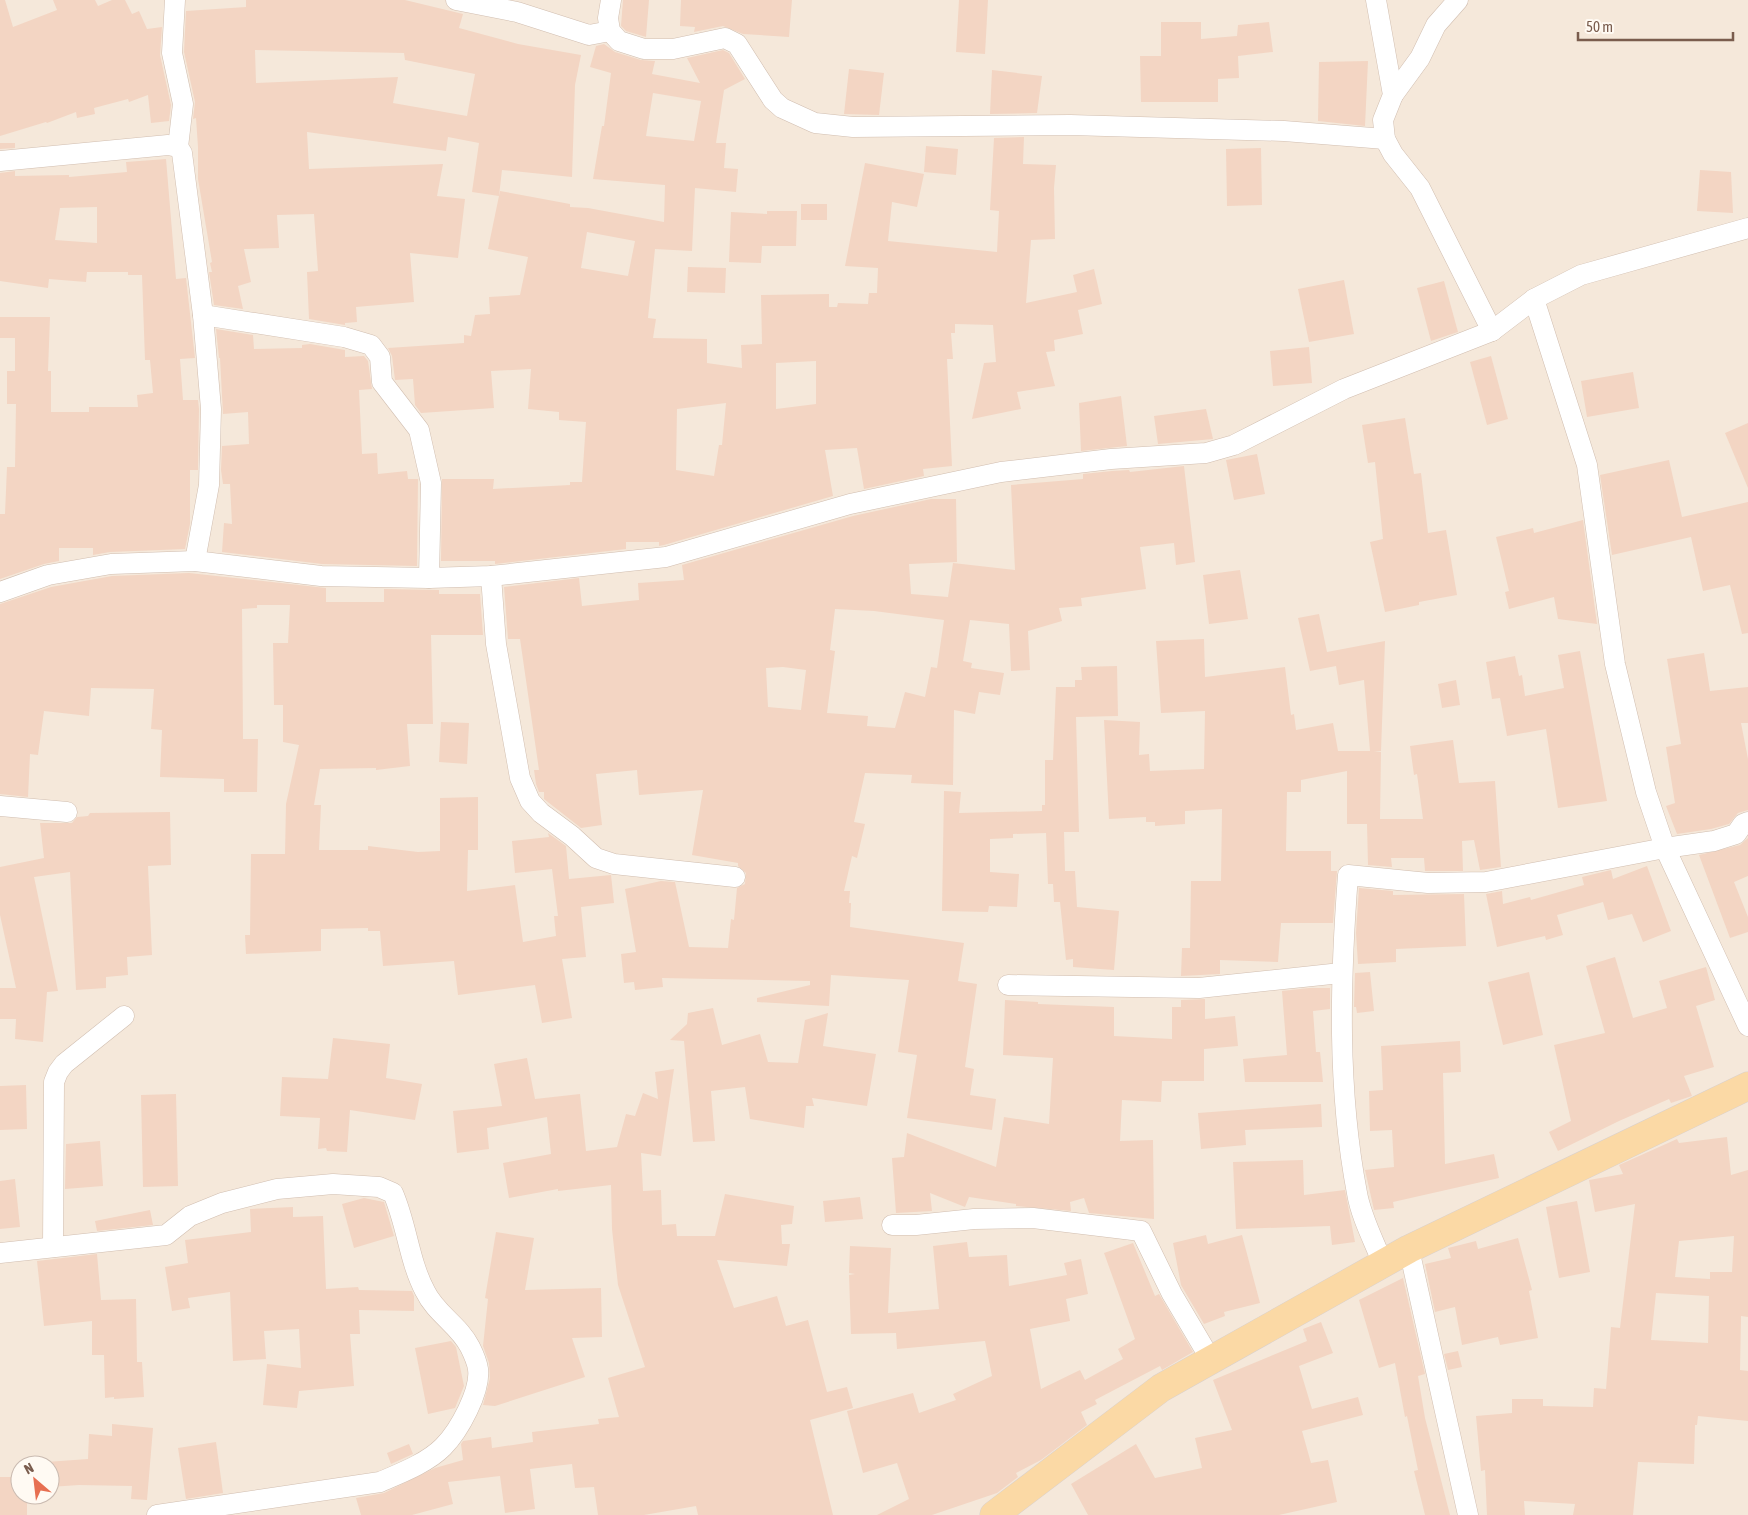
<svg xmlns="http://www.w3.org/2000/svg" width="1748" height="1515" font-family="'Asap Condensed',sans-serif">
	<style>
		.residential { fill: #f5e8da; fill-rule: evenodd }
		.building { fill: #f3d5c3; fill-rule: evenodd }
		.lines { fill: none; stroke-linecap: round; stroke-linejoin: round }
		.minor-casing { stroke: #d1beb0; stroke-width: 21 }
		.primary-casing { stroke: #dad1cd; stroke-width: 29 }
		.minor { stroke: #fff; stroke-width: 20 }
		.primary { stroke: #fbd9a5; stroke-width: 28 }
	</style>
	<rect width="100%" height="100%" fill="#fdf6ec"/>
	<path class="residential" d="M0,0H1748V1515H0ZM20,1465H50V1495H20Z"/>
	<g class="building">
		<path d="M0,0H5L13,27L57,10L53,0H95L98,6L112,0H125L132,14L139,11L147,29L162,27L160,55L171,105L169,121L151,123L148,95L129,102L128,99L94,108L95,114L77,118L76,112L47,123L46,122L0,136Z"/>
		<path d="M246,0H405L463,14L459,28L518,44L581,55L575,85L572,177L502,170L499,196L472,192L479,143L448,137L446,151L307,132L309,169L443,164L437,196L465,199L458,258L410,253L414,302L356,307L357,322L345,323V325L309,319L307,272L318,271L314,214L277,215L279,248L244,249L251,282L238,286L243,309L214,305L209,272H212L210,263L212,262L198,179V147L196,118L193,119L195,102L184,52L186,11L246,7ZM255,50L404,53L405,60L475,74L467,116L393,103L398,77L256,83Z"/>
		<path d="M623,0H649L646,37L626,31L621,26Z"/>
		<path d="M681,0H792L789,37L743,34L723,26L694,32L695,27L680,26Z"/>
		<path d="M959,0H988L985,54L956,52Z"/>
		<path d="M1161,22H1201V39L1237,36L1238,25L1269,22L1273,52L1238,56L1239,78L1218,79V102H1141L1140,56H1161Z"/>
		<path d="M604,44L615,52L641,60L655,61L652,74L700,83L687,58L723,50L729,53L745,79L724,90L716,143H726L724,168L738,169L736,192L695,188L692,251L655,249L648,318L656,319L653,338L707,339V363L742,368L741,345L762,344L761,295L829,294V307H837L838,303L868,304L869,293H877L878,268L845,266L865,163L924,174L917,207L892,202L888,241L997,252L999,211L990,210L994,138L1024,137L1023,164L1056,165L1054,188L1055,239L1031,240L1026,303L1077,292L1073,275L1094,269L1102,304L1078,310L1083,334L1054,340L1055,351L1046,352L1055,386L1017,392L1021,409L972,419L984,363L996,362L993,325L955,324V333H951L953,359H947L952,466L923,469L924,476L864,489L857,448L825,450L833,496L664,545L659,546V542H626V549L495,564V561H441L442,479H494L493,489L570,485V482H582L586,422L559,420V412L528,409L531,369L491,371L494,408L421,413L415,405L413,379L395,380L392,356L388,348L464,343V335L471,336L475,315L490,314L489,297L520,295L528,257L488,249L500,191L570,204V207L588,208L664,222L665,185L593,179L602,126H604L611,73L590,67L596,46ZM653,93L701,101L694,141L646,136ZM587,232L635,241L628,276L581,268ZM816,361V404L776,409V363ZM726,403L722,445H719L714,476L676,470L677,409Z"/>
		<path d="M1368,61L1365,126L1318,121L1319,62Z"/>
		<path d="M849,69L884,73L879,115L844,114Z"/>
		<path d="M992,70L1042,76L1037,113L990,114Z"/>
		<path d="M0,143H15V148L0,149Z"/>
		<path d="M926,146L958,149L956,175L924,172Z"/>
		<path d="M1261,148L1262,205L1227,206L1226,149Z"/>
		<path d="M166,159L176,279L186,278L195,358L180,359L183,400H198L199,409L198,470H190V524L185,549L110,552L93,555V548H59V561L44,564L0,579V514H5L7,467H15L16,404H7V371H15V338H0V317H50L48,371H51V412H89V407H138L137,395L153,393L150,360H145L142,275H128V272H87L86,282L49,279L48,288L0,281V173L15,171V176L69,175V177L127,172L126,162ZM97,207V243L55,240L60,208Z"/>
		<path d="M1700,170L1731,172L1733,213L1697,211Z"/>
		<rect x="801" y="204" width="26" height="16"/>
		<path d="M767,211H797L796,246H762L761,263L729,262L731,212L767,214Z"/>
		<path d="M688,267L726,268L725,293L687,292Z"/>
		<path d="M1344,280L1354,334L1309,342L1298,289Z"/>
		<path d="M1444,281L1458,332L1431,341L1417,288Z"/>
		<path d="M216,329L253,335L254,349L302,348V345L310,344L345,350V357L364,356L368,361L372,389L359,390L362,454L377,453L378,474L407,471L408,479H418L417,566L322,564L222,552L224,523L232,524L230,484H223L221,470L222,446L249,444L248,412L223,414L220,358H219Z"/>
		<path d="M1309,347L1312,383L1273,386L1270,351Z"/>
		<path d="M1491,356L1508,419L1487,425L1470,362Z"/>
		<path d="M1633,372L1639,408L1587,417L1581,381Z"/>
		<path d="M1121,396L1127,446L1081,451L1079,403Z"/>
		<path d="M1206,409L1213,439L1158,444L1154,416Z"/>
		<path d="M1405,418L1414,474L1421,473L1428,533L1446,530L1457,595L1419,602V605L1385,612L1370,542L1383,539L1375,462L1368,463L1362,425Z"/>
		<path d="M1748,423V488L1725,433Z"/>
		<path d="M1257,454L1265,494L1234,500L1226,460Z"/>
		<path d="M1669,460L1682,517L1748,502V633L1742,634L1730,585L1703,591L1691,537L1612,555L1600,475Z"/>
		<path d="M1184,466L1195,562L1176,565L1174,543L1140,547L1146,589L1081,598L1082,606L1059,608L1062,621L1028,631L1030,670L1011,671L1009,624L970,620L963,661L972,663L971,668L1004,673L1000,695L979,692L975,714L954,710L953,785L911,783L912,775L865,773L854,822L865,824L857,858L852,856L844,891H850L849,903H851L850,927L964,943L958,981L977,984L965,1067L974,1069L970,1095L996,1099L992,1130L907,1118L917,1055L898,1052L909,980L831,975L829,1006L757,1002V998L810,985V981L662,978L663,987L635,990L634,982L624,983L621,954L636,952L625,889L661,881L675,882L689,947L728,948L731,919L734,920L737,888L745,884L746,873L738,866V863L692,855L703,790L639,795L637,770L596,774L602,825L581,828L544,799V792H539L536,784L534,770H539L520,639H508L504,587L579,578L582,606L639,600L638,583L684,580L682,565L853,516L931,499H956L957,562L909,564L911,594L948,597L953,563L1015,570L1011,485L1083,479V474L1112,471L1129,470L1130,472ZM835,609L874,611L944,620L937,668L931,667L925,697L905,692L895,728L867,726L868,716L827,713L835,651L830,650ZM783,667L806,670L801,710L768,707L766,668Z"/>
		<path d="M1583,520L1597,624L1558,619L1554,597L1509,609L1505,592L1509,591L1496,537L1533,528L1534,533Z"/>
		<path d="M1240,570L1248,619L1209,624L1203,575Z"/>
		<path d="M189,573L326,588V602H384V589L439,590V594H480L483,635H431L433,724H407L410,766L376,770V768L320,769L314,805H321L319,850H368V846L418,852L440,851V798L478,797V850H468L467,891L515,885L523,942L556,936L554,916H558L552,869L515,873L512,841L549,837L548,833L566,846L569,879L611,875L614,903L581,907L586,957L562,959L572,1018L542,1023L535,985L458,995L454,961L383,966L380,931H368V928L321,929V951L246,954L245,935H250L251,854H285L286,804L299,745L283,742V705H274L273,643H288L290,605H257V608L242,609L243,739H258L257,792H224V779L160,777L162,730L151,729L154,689L91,688L89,716L44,711L38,755L30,754L28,797L0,794V604L51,587L112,576Z"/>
		<path d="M1319,614L1327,652L1385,641L1381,751L1374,752H1381L1380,819H1423L1417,774L1414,775L1410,746L1453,740L1459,783L1495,781L1501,867L1480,870L1474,840L1462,841L1463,871H1425L1424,858H1391L1392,867L1368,865L1367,824H1347V771L1301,780V792H1287L1286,851H1331V871H1337L1333,923H1281L1278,962L1220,960V974L1181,976L1182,948H1190L1191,881H1221L1222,809L1185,811V824L1155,826V822H1146V817L1109,819L1104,720L1140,722L1139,755L1149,754L1150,771L1204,769L1205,711L1161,713L1156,641L1204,639L1205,677L1285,667L1291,715L1294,714L1296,730L1333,723L1338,751H1370L1364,680L1339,685L1336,666L1310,671L1298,618Z"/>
		<path d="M1580,651L1607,801L1558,808L1546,729L1507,736L1500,698L1492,699L1486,662L1515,656L1519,676L1522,675L1525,696L1564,688L1558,655Z"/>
		<path d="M1704,653L1710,691L1748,687V723H1741L1748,759V810L1738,813L1729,824L1711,829L1677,834L1666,806L1675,803L1666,747L1681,744L1667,659Z"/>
		<path d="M1117,666L1118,716L1076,717L1079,832H1064L1065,871H1075L1077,907L1119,911L1114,970L1073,967V959L1066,960L1060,902H1054L1053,884H1048L1046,833L1013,834V838L990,839V872L1019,874L1017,907L989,906L988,912L942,911L944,791L961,792L959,813L1042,811V805H1045V760H1053L1056,687H1075V680H1082L1081,667Z"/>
		<path d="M1456,680L1460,705L1442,708L1438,684Z"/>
		<path d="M441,722L469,723L467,764L439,762Z"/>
		<path d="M170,812L171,865L148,866L152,955L127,957L128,975L106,977V988L76,990L70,872L34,877L58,991L47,992L43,1042L15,1039L16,1019H0V988H16L0,915V867L44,858L40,823H72L77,817L88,816L90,813Z"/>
		<path d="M1748,838V876L1734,882L1748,917V932L1730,938L1699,855L1740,845Z"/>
		<path d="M1647,866L1671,931L1643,942L1632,914L1608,920L1603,902L1557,915L1563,935L1546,940L1545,936L1497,947L1486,894L1502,891L1503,904L1530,897L1531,900L1584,885L1582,877L1611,870L1613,879Z"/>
		<path d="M1359,888L1393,891V895L1464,894L1466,946L1396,949V962L1358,964L1356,933Z"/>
		<path d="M1615,957L1633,1018L1667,1008L1659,981L1706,967L1715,1000L1696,1006L1714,1067L1684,1076L1692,1096L1671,1103L1669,1099L1619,1121L1558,1151L1549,1132L1571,1121L1554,1045L1605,1033L1586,966Z"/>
		<path d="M1370,972L1374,1011L1357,1013L1356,1007H1354L1355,973Z"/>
		<path d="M1529,972L1543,1035L1503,1045L1488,982Z"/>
		<path d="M1309,988H1330V1009L1313,1011L1316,1052H1320L1323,1082H1245L1243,1059L1287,1055L1282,991Z"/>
		<path d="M1205,999V1019L1235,1016L1238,1046L1204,1049V1081H1162L1161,1102L1122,1100L1120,1141L1153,1140L1154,1219L1089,1213L1084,1198L1070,1202L1071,1211L1016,1206V1204L969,1197L965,1207L930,1193L932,1211L896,1213L892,1158L904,1157L907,1133L996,1167L1004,1117L1049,1124L1053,1058L1003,1055L1005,1000L1038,1002V1004L1114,1007V1036L1172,1039V1007H1181V1000Z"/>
		<path d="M713,1008L722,1045L760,1034L768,1062L798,1063L805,1020L828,1013L823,1046L876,1054L867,1106L812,1098L814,1106H806L804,1128L750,1119L745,1087L711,1091L715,1141L693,1142L684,1041L670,1040L687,1024L688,1013Z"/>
		<path d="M333,1038L390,1044L386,1078L422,1084L415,1120L350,1110L347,1152L327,1151L326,1148L318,1149L320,1118L280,1116L282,1077L328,1079Z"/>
		<path d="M1460,1041L1461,1072L1443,1073L1445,1164L1494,1154L1499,1178L1393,1202L1394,1208L1374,1210L1365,1170L1394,1167L1392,1130L1370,1131L1369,1091L1383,1090L1381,1046Z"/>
		<path d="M527,1058L535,1099L580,1094L586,1151L617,1147L626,1114L635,1116L643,1093L658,1099L655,1072L674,1069L661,1156L641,1153L643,1191L661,1190L662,1225L676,1224L677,1236H715L725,1194L794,1206L792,1224L781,1225L782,1244H790L787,1266L717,1260L734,1308L777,1296L786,1326L808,1320L827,1392L847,1387L853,1408L810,1420L833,1515H698L696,1506L644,1515H598L594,1487L575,1488L572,1464L530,1469L535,1509L505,1513L500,1476L448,1482L453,1504L412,1515H361L356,1498L384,1493L435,1468L463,1460L461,1444L463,1441L491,1437L492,1448L533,1442L532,1432L599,1424L598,1419L619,1417L608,1378L645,1367L618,1285L612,1229L611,1185L558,1191V1189L509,1198L503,1163L551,1154L547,1117L487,1128L489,1149L457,1153L453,1111L502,1106L494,1064Z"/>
		<path d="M26,1085L27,1129L0,1130V1086Z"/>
		<path d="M176,1094L178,1186L143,1187L141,1095Z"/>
		<path d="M1321,1104L1322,1127L1245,1130L1246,1145L1201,1149L1198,1113Z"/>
		<path d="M1727,1137L1731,1175L1748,1170V1317L1741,1316L1740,1370L1748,1371V1421L1698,1416L1697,1425H1695L1694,1464L1638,1462L1633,1515H1573L1575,1504L1524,1501L1525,1515H1487L1485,1470L1481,1471L1476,1416L1512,1413V1399H1543V1406L1593,1407L1594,1388L1606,1389L1611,1327L1620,1328L1635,1204L1595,1212L1589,1180L1623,1174L1619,1165L1677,1139L1679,1143ZM1734,1236L1732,1272H1710V1279L1675,1277L1679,1241ZM1656,1293L1709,1296L1708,1343L1651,1340Z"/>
		<path d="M100,1141L103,1186L65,1189L66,1144Z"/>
		<path d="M1303,1160L1304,1195L1345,1190L1355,1242L1332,1245L1330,1226L1236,1229L1233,1162Z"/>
		<path d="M15,1179L20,1227L0,1229V1181Z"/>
		<path d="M860,1197L863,1219L825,1222L823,1201Z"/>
		<path d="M364,1198L384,1202L394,1236L354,1248L342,1204Z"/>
		<path d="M1577,1201L1590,1272L1559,1278L1546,1207Z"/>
		<path d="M293,1207V1217L323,1216L326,1289L358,1287L359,1290L412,1291L414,1296V1311L359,1310L360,1334H350L354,1386L299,1391L297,1408L263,1405L267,1364L301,1368L299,1329L264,1331L266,1359L233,1361L230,1292L188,1298L190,1308L172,1311L165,1267L188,1263L185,1240L251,1232L250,1209Z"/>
		<path d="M150,1210L153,1225L97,1231L95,1221Z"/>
		<path d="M496,1232L534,1238L525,1290L601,1288L602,1337L572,1338L585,1377L495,1406L483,1405L490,1378L489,1363L483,1346L488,1299L485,1298Z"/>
		<path d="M1206,1235L1208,1244L1242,1235L1260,1303L1224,1312L1225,1316L1204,1324L1181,1285L1173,1243Z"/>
		<path d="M1518,1238L1532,1290L1529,1291L1538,1338L1500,1345L1498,1337L1462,1345L1455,1307L1435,1312L1425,1264L1451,1258L1448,1248L1476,1241L1478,1249Z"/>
		<path d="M967,1242L969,1257L1007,1255L1009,1286L1067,1275L1064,1263L1081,1259L1088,1294L1066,1299L1070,1321L1030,1329L1041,1389L1080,1370L1085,1380L1123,1359L1118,1349L1135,1339L1104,1253L1133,1243L1155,1296L1159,1294L1193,1352L1162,1370L1160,1366L1095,1400L1097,1404L1081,1412L1087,1425L1041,1460L1016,1473L1018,1477L997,1493L932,1515H877L909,1499L897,1463L863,1473L847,1411L913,1393L919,1413L956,1400L953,1394L992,1376L985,1341L897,1349L896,1333L851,1334L849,1275L855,1274L849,1273L850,1246L891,1248L888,1313L939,1309L933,1246Z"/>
		<path d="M97,1254L101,1300L136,1299L137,1362H142L144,1397L114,1399V1397L105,1398L104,1355H92V1321L44,1326L37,1261Z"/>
		<path d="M1403,1278L1425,1374L1418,1376L1425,1418L1450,1515H1425L1414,1471L1418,1470L1407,1416L1405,1417L1395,1363L1379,1368L1359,1300Z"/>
		<path d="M1321,1322L1333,1353L1299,1366L1312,1409L1358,1397L1363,1415L1302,1431L1311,1463L1328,1460L1337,1502L1279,1515H1088L1071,1484L1136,1444L1155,1478L1202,1468L1195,1438L1232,1430L1213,1380L1307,1341L1303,1329Z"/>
		<path d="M451,1341L456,1347L464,1386L455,1408L428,1414L415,1348Z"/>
		<path d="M1458,1351L1462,1367L1448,1370L1444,1354Z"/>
		<path d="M112,1424L153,1428L147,1500L131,1499L132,1486L79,1485L50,1487V1465H32V1463L88,1459L89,1434L112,1436Z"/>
		<path d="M216,1442L223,1493L186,1499L178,1448Z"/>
		<path d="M409,1444L413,1454L391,1464L387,1453Z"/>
		<path d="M0,1477H20V1495H27V1515H0Z"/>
	</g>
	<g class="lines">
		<defs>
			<g id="minor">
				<path d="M175,0L172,53L183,104L178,147"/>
				<path d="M456,0L517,12L589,35L610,31"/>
				<path d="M611,0L608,18L610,31L619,41L644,49H673L725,38L737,44L773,100L782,108L815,123L853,127L1070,125L1284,131L1385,139"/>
				<path d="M1376,0L1393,95L1383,120L1385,139L1393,154L1420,188L1492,331"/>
				<path d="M1393,95L1420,58L1436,25L1458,0"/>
				<path d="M0,161L168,145L178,147L182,153L203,315L211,409L209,485L195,561"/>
				<path d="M1534,299L1587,465L1615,664L1646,792L1665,848L1748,1026"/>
				<path d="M203,315L344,337L371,345L380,357L382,382L419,430L431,483L429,578"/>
				<path d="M491,576L496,644L520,778L530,801L541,813L572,836L596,858L614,864L735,877"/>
				<path d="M0,592L48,575L111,564L195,561L321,576L429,578L491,576L666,557L850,504L1001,472L1111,459L1206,453L1234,445L1344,389L1492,331L1534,299L1581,275L1748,228"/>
				<path d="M0,806L67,812"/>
				<path d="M1008,985L1199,988L1341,973"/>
				<path d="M892,1225H916L974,1219L1033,1218L1141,1231L1172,1294L1211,1360"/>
				<path d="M53,1247L54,1082L58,1072L64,1064L124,1016"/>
				<path d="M1409,1249L1468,1515"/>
				<path d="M0,1253L166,1235L190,1216L222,1203L277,1189L333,1184L379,1187L393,1193C407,1225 409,1261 425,1291C436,1314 459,1325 470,1347C473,1353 477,1362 478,1369C481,1391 459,1431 443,1447C427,1463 401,1473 380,1482L157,1515"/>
				<path d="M1383,1264C1374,1241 1361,1217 1357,1193C1337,1089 1340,980 1348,875L1428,883L1486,882L1665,848L1714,841L1736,834L1743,824L1748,822"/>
			</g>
			<path id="primary" d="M994,1515L1161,1388L1409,1249L1748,1086"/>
		</defs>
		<use href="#minor" class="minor-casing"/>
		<use href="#primary" class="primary-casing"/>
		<use href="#minor" class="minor"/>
		<use href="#primary" class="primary"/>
	</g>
	<g transform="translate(35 1480) rotate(332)"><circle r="24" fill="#fffaf3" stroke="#cabbb1"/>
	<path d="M0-4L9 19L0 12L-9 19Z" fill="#e76f51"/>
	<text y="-8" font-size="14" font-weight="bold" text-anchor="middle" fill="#7a5c4d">N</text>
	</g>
	<path d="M1578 32v8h155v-8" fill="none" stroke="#7a5c4d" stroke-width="2.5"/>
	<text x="1586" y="32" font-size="15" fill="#7a5c4d" stroke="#fffaf3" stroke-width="4" paint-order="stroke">50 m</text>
</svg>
